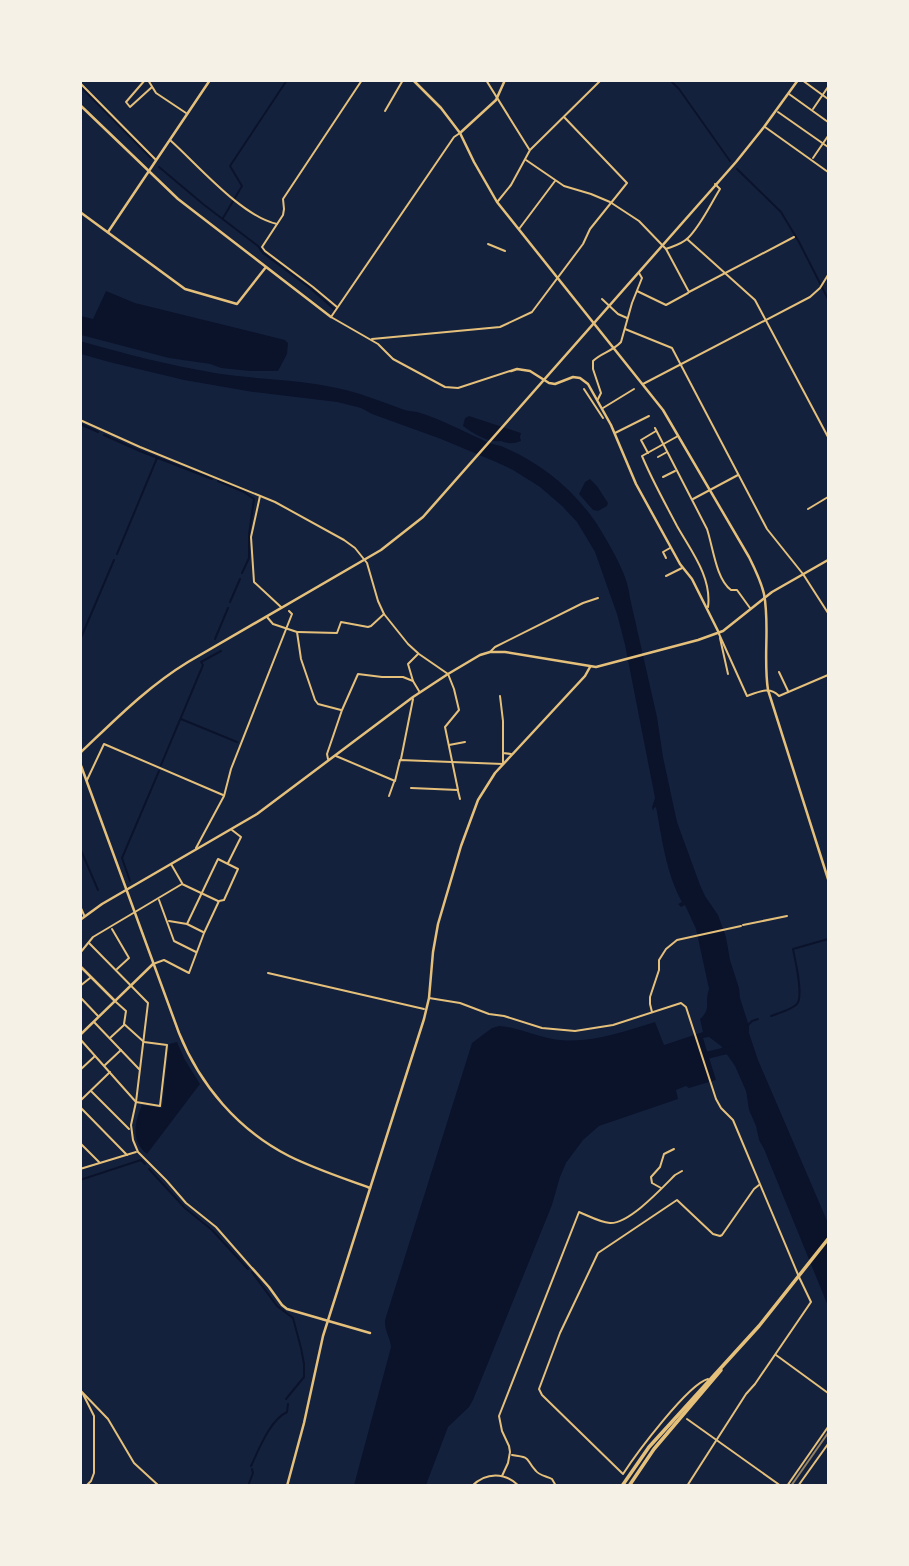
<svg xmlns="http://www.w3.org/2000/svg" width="909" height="1566" font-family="Helvetica,sans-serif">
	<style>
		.water { fill: #0b132b }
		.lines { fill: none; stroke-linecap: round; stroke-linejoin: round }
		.stream { stroke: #0b132b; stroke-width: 2 }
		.river { stroke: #0b132b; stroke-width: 7 }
		.pedestrian { stroke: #e5c07b; stroke-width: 2 }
		.minor { stroke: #e5c07b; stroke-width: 2 }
		.tertiary { stroke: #e5c07b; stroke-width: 2.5 }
		.secondary { stroke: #e5c07b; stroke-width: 2.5 }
		.trunk { stroke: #e5c07b; stroke-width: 3.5 }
		.rail { stroke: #918062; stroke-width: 2 }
	</style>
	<rect width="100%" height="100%" fill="#14213d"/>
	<g class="water">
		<path d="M106,291L135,303L285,340L288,343L287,354L278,371H250L221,368L210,364L169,358L81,335V316L93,319Z"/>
		<path d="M80,341C125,354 169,365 215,373C259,380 303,379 346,390C365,395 383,402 402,409C407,411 412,411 417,412C439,418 460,430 481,439C487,443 494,444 501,446C545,464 583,497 606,539C616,557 628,577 630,598L657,717L663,757L677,822L700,885L705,896L718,915L726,937L730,960L739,988L740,998L749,1026V1033L758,1060L828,1223V1306L764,1149L759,1140L756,1126L749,1110L746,1091L735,1066L721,1046L709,1037L703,1038L716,1080L689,1088L686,1086L676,1090L678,1099L599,1126L583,1140L566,1163L560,1177L552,1205L473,1400L469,1407L448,1427L426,1485H354L391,1347C390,1337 384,1330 385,1320L472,1043L492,1028L499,1026C517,1027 534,1036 553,1039C588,1045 622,1032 655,1022L664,1045L703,1032L700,1019C712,1009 704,1002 709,989L696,929L685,905L681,907L678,904L682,902C666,873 662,839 656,807L654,808L653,811L652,807L655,798L625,645L617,614L607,586L595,552L577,522L562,506L540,487L513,470L496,462L441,439L372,414L361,408L337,402L253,392L184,380L109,362L81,354Z"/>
		<path d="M469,416L521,433L520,437L521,441C513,444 509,444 501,441C488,443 474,434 463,426L465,418Z"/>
		<path d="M590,479L597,486L608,503L607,506L598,511L593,510L579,494L585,482Z"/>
		<path d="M177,1042L185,1060L200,1084L147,1154C130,1141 135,1121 142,1105L162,1108L169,1044Z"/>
	</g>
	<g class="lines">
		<g class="stream">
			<path d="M670,80L679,89L730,161"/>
			<path d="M80,86L151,158"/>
			<path d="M159,167L203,204L258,246L263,253L309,287L334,309"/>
			<path d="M737,169L781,212L799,242L828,299"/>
			<path d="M223,218L242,186L230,166L287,80"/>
			<path d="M80,424L98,432"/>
			<path d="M104,435L140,451L212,479"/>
			<path d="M218,481L244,492L254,499L249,535V558L242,573"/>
			<path d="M117,554L157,458"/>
			<path d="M230,602L240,579"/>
			<path d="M215,639L228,608"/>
			<path d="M80,640L114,560"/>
			<path d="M181,719L237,742"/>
			<path d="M161,765L203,665L201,662L221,651"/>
			<path d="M80,848L98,890"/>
			<path d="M130,881L122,858L159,771"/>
			<path d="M771,1016C779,1013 791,1010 797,1004C804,996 795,960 793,949L828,939"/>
			<path d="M748,1025L752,1021L758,1019"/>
			<path d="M149,1169L185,1208L212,1230L248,1269"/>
			<path d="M80,1180L141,1160L145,1164"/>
			<path d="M252,1272L277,1306L293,1318L301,1348L304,1364V1377L286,1399"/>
			<path d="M251,1466C259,1449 270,1420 287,1412L288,1404"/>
			<path d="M248,1486L253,1473L252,1469"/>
		</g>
		<path class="river" d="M700,1057L733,1049"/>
		<g class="pedestrian">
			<path d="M743,925L787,916"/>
			<path d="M652,1012L650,1004V997L659,970V960L666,949L677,940L741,926"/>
			<path d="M661,1188L652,1183L651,1177L660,1167L664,1154L674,1149"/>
			<path d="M512,1455C533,1458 524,1458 536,1471C540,1476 547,1476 552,1479L556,1486"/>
			<path d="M502,1476L508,1463L510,1452L509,1446L502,1431L499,1416L579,1212C589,1216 599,1222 610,1223C629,1224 662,1188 675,1175L682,1171"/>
			<path d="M472,1486C486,1472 505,1472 519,1486"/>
		</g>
		<g class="minor">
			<path d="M145,80L126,102L130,107L152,87"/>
			<path d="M148,80L156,93L186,113"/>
			<path d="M486,80L529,149"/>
			<path d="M802,80L828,99"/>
			<path d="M80,83L156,160"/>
			<path d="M789,94L828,122"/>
			<path d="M813,109L828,87"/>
			<path d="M385,111L403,80"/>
			<path d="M778,112L828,147"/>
			<path d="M765,127L828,172"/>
			<path d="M460,133L454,137L331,317L378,344L393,359L445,387L458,388L510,371"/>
			<path d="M170,140C198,165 241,216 277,224"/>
			<path d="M813,158L828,136"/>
			<path d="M526,160L564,186L591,194L610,202L639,221L666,249L689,292L794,237"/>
			<path d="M498,201L511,185L530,150L601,80"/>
			<path d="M519,229L555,181"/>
			<path d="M687,239L755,300L828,437"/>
			<path d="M488,244L505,251"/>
			<path d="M666,249C674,246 682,244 688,238C701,225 710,205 720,189L715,184"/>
			<path d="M637,291L666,305L688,293"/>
			<path d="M602,299L618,314L627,318"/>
			<path d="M337,307L313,287L265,251L262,247L283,215L284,209L283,199L362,80"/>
			<path d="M625,329L672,348L767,529L803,574L828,613"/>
			<path d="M372,339L500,327L532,312L583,244L590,229L627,183L564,117"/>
			<path d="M643,384L810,297L820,288L828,275"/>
			<path d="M584,389L603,418"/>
			<path d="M598,399L601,393L593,369V361C601,353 613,351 621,342L632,303L642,278L639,273"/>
			<path d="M603,408L634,389"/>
			<path d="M80,420L140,447L275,502L344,540L355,548L367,563L378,601L384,614L408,644L419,654L448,674L454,689L459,710L445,727L458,790L411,788"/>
			<path d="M655,428L707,529C713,547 716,579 731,590H737L750,608"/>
			<path d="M615,433L649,416"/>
			<path d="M678,436L642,456C652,480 665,503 677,526C691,551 712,577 708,607"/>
			<path d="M648,453L641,440L656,431"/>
			<path d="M658,457L667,452"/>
			<path d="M663,477L675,471"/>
			<path d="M260,496L251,537L254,582L281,607"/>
			<path d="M693,499L738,475"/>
			<path d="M808,509L828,497"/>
			<path d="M666,558L663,552L670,548"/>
			<path d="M666,576L682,568"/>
			<path d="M267,617L273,624L297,632L301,659L315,700L318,704L341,710"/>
			<path d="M298,632L337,633L341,622L368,627L371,626L384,614"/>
			<path d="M719,634L747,696C758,692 770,686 779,696L828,675"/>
			<path d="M720,638L728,674"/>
			<path d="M490,652L495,647L583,603L598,598"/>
			<path d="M418,654L408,664L413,681L419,691"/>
			<path d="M779,672L788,691"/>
			<path d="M500,696L503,721V753L511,754"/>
			<path d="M449,745L465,742"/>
			<path d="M336,756L395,781L400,760L503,764V753"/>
			<path d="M328,759L327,754L342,710L358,674L382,677H403L413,681"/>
			<path d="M401,759L413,699"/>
			<path d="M87,780L104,744L223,795"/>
			<path d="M458,791L460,799"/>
			<path d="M389,796L394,782"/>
			<path d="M196,848L224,796L231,769L292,614L289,611"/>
			<path d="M228,863L241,837L232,830"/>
			<path d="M171,864L182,883"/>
			<path d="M159,900L174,941L196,952"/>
			<path d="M80,906L84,915"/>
			<path d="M169,921L187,924L203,932"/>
			<path d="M112,929L129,958L117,969"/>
			<path d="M89,943L148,1003L136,1102L131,1125L133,1140L138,1152L166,1180L186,1203L216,1227L251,1267"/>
			<path d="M80,953L93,937L182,884L218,901"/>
			<path d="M153,964L164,960L189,973L204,933L219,901L224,900L238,869L218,859L187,924"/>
			<path d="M268,973L424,1009"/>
			<path d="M80,986L90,978"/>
			<path d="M80,997L98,1016"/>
			<path d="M429,998L460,1003L489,1014L504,1016L542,1028L575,1031L613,1025L681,1003L686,1007L716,1099L721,1108L733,1120L799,1277L811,1302L755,1384L746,1394L687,1486"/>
			<path d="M94,1022L139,1069"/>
			<path d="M110,1038L124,1025"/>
			<path d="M80,1039L136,1102L160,1106L167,1045L144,1042L124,1024L126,1011L116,1002"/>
			<path d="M105,1065L121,1050"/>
			<path d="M80,1070L95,1056"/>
			<path d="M91,1091L129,1129"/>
			<path d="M80,1101L110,1072"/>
			<path d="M80,1107L127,1155"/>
			<path d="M80,1143L99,1162"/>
			<path d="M80,1169L136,1152"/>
			<path d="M776,1355L828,1393"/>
			<path d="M708,1379C688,1384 636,1454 623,1474L542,1395L539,1389L560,1333L598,1253L677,1200L713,1234L720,1236L722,1235L754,1189L759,1185"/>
			<path d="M80,1390L108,1419L134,1463L159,1486"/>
			<path d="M83,1394L94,1416V1473L91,1481L86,1486"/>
			<path d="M687,1419L781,1486"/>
			<path d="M787,1486L828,1427"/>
			<path d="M798,1486L828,1444"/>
		</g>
		<g class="tertiary">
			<path d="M80,105L178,199L331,317"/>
			<path d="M460,133L496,100L505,80"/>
			<path d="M80,212L185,289L237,304L266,267"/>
			<path d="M108,232L210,80"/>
			<path d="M511,371L517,369L530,371L549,383L555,384L573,377L580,378L588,384L611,425L636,484L680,564L692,579L719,633"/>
			<path d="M80,763L179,1033C200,1085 238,1130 289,1156C315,1169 343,1178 370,1188"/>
			<path d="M80,920L102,904L257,814L413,697L448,674L480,655L490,652H505L596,667L698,640L723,631L772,592L828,560"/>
			<path d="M80,966L115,1001"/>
			<path d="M80,1035L153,964"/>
			<path d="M252,1268L269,1287L282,1305L287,1309L370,1333"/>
			<path d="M287,1486L304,1423L323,1336L424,1019L429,998L433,952L438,924L461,846L478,800L495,773L585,676L590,667"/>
		</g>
		<g class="secondary">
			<path d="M413,80L441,108L460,133L474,162L497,202L663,410L749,557C755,569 761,581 764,594C770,625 763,658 768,690L828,879"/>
			<path d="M80,753C115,720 147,687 188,662L381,550L423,517L736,162L764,127L798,80"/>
		</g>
		<g class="trunk">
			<path d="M622,1486L649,1447L759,1326L828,1239"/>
			<path d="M629,1486L654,1449L721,1370"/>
		</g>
		<path class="rail" d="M791,1486L828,1433"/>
	</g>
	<rect width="909" height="1566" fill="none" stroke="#f6f1e7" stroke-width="164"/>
</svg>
